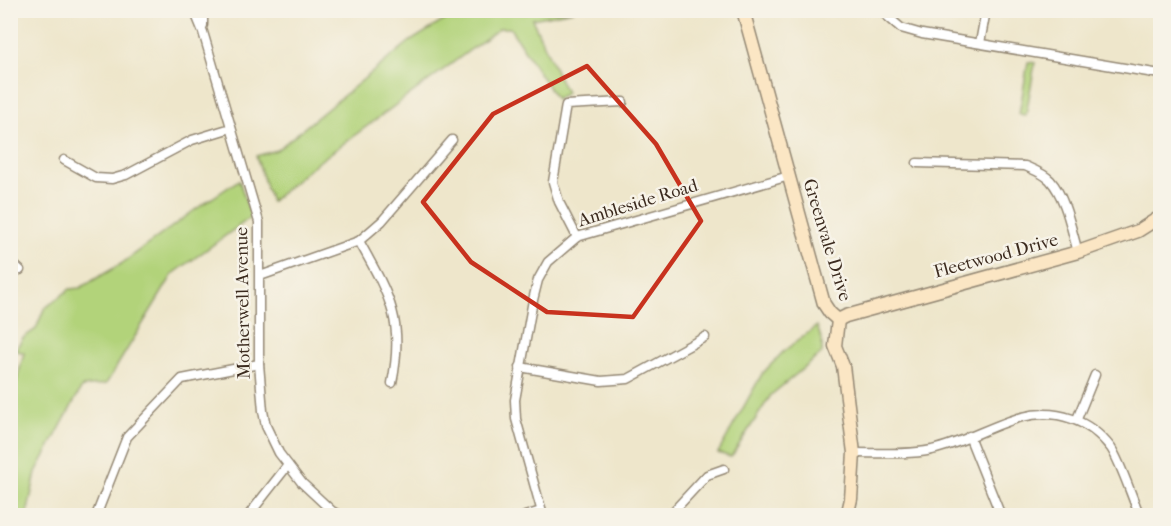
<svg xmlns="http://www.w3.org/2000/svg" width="1171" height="526" font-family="'IM FELL French Canon',serif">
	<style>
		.green { fill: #b2d37a; stroke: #767e4c; stroke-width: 1.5 }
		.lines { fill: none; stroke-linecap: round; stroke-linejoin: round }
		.street-casing { stroke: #948874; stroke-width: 11 }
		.secondary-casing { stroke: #948874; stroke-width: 15 }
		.street { stroke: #fff; stroke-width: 8 }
		.secondary { stroke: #fbe6c4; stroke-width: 12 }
		.marked { fill: none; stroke: #c8321e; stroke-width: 4.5; stroke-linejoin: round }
		.labels { text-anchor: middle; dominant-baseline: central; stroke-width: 5; stroke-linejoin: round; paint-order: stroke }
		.street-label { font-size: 18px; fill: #3b2a1e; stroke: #f7f3e8 }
	</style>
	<rect width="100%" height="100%" fill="#f7f3e8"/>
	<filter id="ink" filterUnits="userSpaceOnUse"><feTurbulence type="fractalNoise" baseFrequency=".0167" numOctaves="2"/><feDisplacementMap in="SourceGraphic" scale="12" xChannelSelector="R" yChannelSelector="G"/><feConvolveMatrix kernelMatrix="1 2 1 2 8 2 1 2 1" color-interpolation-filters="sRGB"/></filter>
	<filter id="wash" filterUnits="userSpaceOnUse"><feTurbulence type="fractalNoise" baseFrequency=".008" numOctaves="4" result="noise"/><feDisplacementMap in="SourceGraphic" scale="24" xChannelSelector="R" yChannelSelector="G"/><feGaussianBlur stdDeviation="1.35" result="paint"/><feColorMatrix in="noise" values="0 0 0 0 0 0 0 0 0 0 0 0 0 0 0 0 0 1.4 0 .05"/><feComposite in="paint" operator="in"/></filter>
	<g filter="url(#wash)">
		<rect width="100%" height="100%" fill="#eee6cb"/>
		<g class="green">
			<path d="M459,11H573L532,19L566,93L556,99L510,28H500L309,169L271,202L256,156L277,150L409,42Z"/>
			<path d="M1028,62L1035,63L1026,115L1019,114Z"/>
			<path d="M239,180L251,217L173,274L106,384L82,387L36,472L27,515H11V403L24,353L15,350L23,338L36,329L44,309L70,289L80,288L121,264L196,209Z"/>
			<path d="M817,326L822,341V353L771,395L731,457L718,453L762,374L783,352Z"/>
		</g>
	</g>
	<g filter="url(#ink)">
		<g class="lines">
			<defs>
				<g id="street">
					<path d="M194,10L203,32L259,222V364L263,411L266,426L279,453L302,483L332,511L341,516"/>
					<path d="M880,10L901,28L922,34L1160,74"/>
					<path d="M203,25V10"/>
					<path d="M980,43L986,10"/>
					<path d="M64,160L96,178L112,179L126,175L192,140L231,128"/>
					<path d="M917,163L1025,166C1034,170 1043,173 1050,180C1066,198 1071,229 1078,252"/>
					<path d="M577,237L559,202L553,182L566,105L623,102"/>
					<path d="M359,241C389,295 405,320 392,383"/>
					<path d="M10,261L20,270"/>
					<path d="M260,276L359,241L382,221L452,140"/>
					<path d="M520,367L601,381L628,379L705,337"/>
					<path d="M1077,419L1095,375"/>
					<path d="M969,436L1001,516"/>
					<path d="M854,453C880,453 907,455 932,450C963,443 992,425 1022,417C1056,408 1090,420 1111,448C1121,463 1132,498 1140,516"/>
					<path d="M96,516L127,437L182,379L259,364"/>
					<path d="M248,516L288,465"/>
					<path d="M525,516L541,511"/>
					<path d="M543,516L516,419L515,400L533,300L538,280L548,262L577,237L789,176"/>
					<path d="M669,516L707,475L724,469"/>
				</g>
				<g id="secondary">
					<path d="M743,10L824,304L830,313L838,320"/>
					<path d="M838,320L846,316L1078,252L1138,231L1160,217"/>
					<path d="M838,320L835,346L843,366L854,453L851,499L847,516"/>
				</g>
			</defs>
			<use href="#street" class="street-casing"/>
			<use href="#secondary" class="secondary-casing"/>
			<use href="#street" class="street"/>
			<use href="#secondary" class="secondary"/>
		</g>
	</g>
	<path class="marked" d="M587,66L656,144L701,221L633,317L547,312L471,262L423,202L493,114Z"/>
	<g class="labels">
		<g class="street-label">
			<text transform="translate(638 203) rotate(-17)">Ambleside Road</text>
			<text transform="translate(827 240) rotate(73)">Greenvale Drive</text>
			<text transform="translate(996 256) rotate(-15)">Fleetwood Drive</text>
			<text transform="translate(243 303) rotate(-91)">Motherwell Avenue</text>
		</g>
	</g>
	<rect width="1171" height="526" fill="none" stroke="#f7f3e8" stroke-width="36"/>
</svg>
